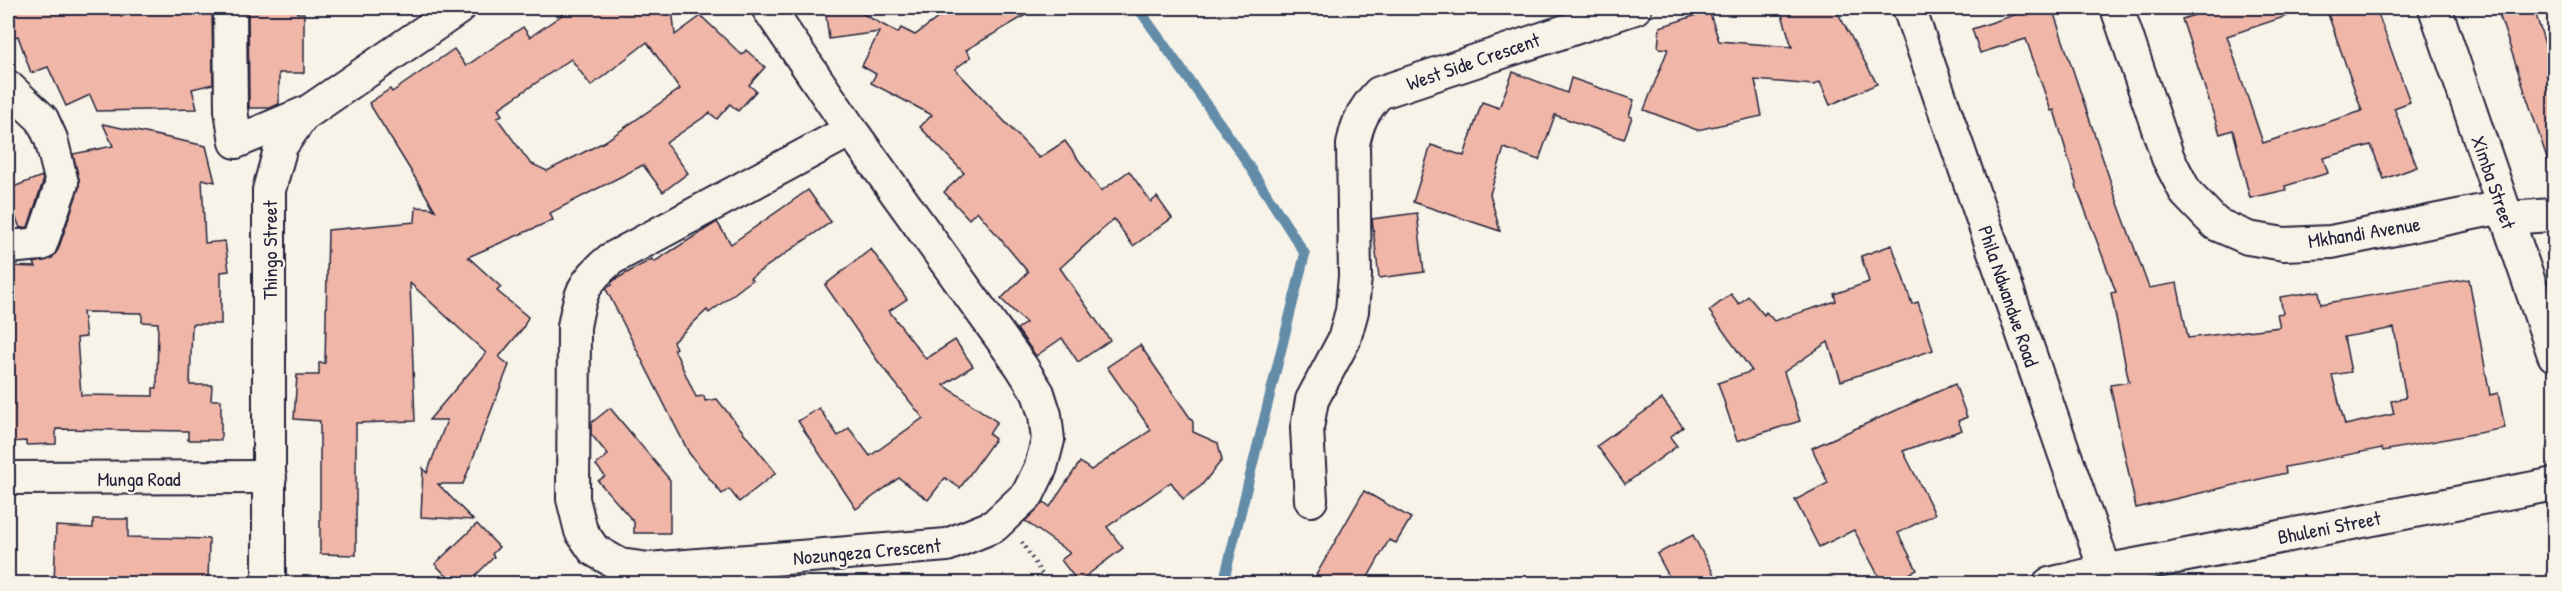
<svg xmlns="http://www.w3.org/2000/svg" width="2562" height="591" font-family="'Patrick Hand',sans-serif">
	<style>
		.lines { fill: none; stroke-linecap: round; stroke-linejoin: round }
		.stream { stroke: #648ca9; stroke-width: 10 }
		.building { fill: #f0b6a8; stroke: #22223b; stroke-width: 1.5; fill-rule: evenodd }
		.minor-casing { stroke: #22223b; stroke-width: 36 }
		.path { stroke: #22223b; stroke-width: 4; stroke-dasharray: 1.5 4.5; stroke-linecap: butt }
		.minor { stroke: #f7f3e8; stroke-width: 32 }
		.labels { text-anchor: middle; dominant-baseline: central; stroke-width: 4.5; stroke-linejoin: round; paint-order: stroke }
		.street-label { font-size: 20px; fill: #22223b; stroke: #f7f3e8 }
	</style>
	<rect width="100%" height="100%" fill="#f7f3e8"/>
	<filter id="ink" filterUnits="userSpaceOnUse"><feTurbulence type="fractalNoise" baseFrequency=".0167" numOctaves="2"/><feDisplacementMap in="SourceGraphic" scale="12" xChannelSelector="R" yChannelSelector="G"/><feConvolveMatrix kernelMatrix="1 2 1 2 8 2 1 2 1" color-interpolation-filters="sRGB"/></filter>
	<g filter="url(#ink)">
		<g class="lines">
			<path class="stream" d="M1138,8L1238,149L1305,254L1223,584"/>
		</g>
		<g class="building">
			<path d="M8,8H115L121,17L139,8H212L213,84L192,89L197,109L97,111L90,95L66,106L48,67L31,73L18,36L8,39Z"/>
			<path d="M248,8H297V13H304V73H279V104L270,108H249Z"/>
			<path d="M572,8H672L675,35L701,16L742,55L746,50L765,67L749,85L756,91L738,111L730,104L717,119L710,113L666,143L688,173L663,192L643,165L550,213L553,220L468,257L501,287L497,291L528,317L523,328L499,357L509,365L463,484H438L473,520L421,517L423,468L427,473L447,420H429L486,353L410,283L415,421L356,423V555L320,554V421L294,419L297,375H319V363H325L328,230L415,222L416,207L431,208L435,210L369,103L390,89L392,92L454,49L466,66L523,27L530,37ZM647,42L680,89L604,142L547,171L530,163L497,118L502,115L498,109L571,59L591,86Z"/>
			<path d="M825,8H862L863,14L898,33L901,28L915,35L951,8H1038L966,50L971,57L955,69L1039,158L1065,141L1101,191L1129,171L1151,202L1157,197L1172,218L1133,246L1114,219L1060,268L1110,340L1078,362L1062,338L1036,356L1017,329L1026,323L1001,299L1028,272L977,211L969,219L944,192L964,173L920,127L932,115L871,83L876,74L862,66L879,32L829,39Z"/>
			<path d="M1780,8H1835L1877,84L1830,105L1820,82L1814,85L1755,80L1762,116L1697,130L1644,110L1668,49L1658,48L1660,27L1709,11L1719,41L1792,47Z"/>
			<path d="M2035,8H2052L2115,195L2149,288L2177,283L2188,338L2280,327L2277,314L2283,313L2280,297L2319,291L2321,304L2469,279L2490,395L2498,393L2505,428L2383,451L2382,448L2285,467L2286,473L2136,508L2110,385L2129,382L2111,293L2116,292L2078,191L2054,110L2051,111L2026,39L1980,53L1972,29ZM2394,328L2406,398L2391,401L2394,414L2345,425L2332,375L2351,372L2344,337Z"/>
			<path d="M2216,8H2296V13L2227,36L2263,143L2362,111L2328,14L2351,8H2376L2410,102L2394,108L2417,167L2384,179L2371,145L2323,158L2328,173L2285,186L2286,190L2250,198L2233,130L2220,134L2182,19Z"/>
			<path d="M2497,8H2534L2554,74V163L2549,164Z"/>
			<path d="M1513,72L1567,93L1571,78L1634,100L1629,116L1632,117L1624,139L1555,115L1539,160L1504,148L1490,194L1500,231L1413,202L1431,145L1464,156L1482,102L1499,108Z"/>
			<path d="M103,124L206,146L215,182L202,179L205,243L225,241L229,271L221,272V324H192L190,385H212L211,400H221V440H188V431L56,429V444L26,445V441L8,442V266L36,267L34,263L52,258L58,250L79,188V179L73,154L113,146ZM83,312L142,313V322L158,323L157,388H153V396L81,395L77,338L86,337Z"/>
			<path d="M42,176L43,182L28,227L20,228L8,197V189Z"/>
			<path d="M808,190L831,222L750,278L752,280L709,313L707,310L673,342L676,348L674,349L696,397L704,396L705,401L717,399L776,473L739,502L729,489L722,494L689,453L606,289L612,285L611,283L616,279L652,259L654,262L717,222L731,244Z"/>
			<path d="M1417,213L1424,272L1379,278L1372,219Z"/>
			<path d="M1892,245L1912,304L1918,302L1933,350L1841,381L1828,342L1784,372L1800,421L1737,441L1718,383L1752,371L1709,311L1731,294L1739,304L1748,296L1764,315L1766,312L1774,321L1836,301L1834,294L1869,282L1861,256Z"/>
			<path d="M871,249L907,299L889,311L926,359L955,340L973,366L944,385L997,422L989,434L995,439L960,488L945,478L928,500L899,478L856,509L798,421L819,408L838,436L849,428L870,456L923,418L877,360L825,285Z"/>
			<path d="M1140,345L1193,422V432L1218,443L1222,460L1201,486L1183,499L1171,482L1107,527L1123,548L1078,582L1061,560L1070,553L1025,521L1044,502L1050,507L1080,462L1091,470L1151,430L1107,367Z"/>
			<path d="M1955,384L1967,417L1958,421L1962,430L1903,451L1935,514L1898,533L1917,570L1890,584H1883L1854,530L1819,547L1795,500L1828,483L1812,448Z"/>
			<path d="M1662,399L1683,427L1670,437L1677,446L1625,484L1597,446Z"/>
			<path d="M610,408L670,480V533H634V522L598,481L605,476L596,465L608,455L591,434V423Z"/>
			<path d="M1364,491L1411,518L1396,543L1389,540L1364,584H1311Z"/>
			<path d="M93,519H128V537L209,539L208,583L54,584L56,526L93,528Z"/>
			<path d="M477,524L499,547L492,554L494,557L467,584H454L435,564Z"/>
			<path d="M1693,535L1719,584H1673L1657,554Z"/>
		</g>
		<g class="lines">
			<defs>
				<g id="minor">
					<path d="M230,8L231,110L236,142L305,113"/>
					<path d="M768,8L851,130L1021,366L1038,393L1045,415L1048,440L1041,467L1028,494L994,526L947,545L649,569L620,565L594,550L581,531L573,499L574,327C580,292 584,281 611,259L851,130"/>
					<path d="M1909,8L2110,584"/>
					<path d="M2117,8L2168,158L2186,193L2216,224L2248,238L2284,244L2331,242L2502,207"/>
					<path d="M2435,8L2554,355"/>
					<path d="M8,87L42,119L51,139L62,183L41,244L8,247"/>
					<path d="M2506,218L2554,215"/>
					<path d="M8,478L270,477"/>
					<path d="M1311,500L1307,428L1312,400L1344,340L1352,311L1355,276L1353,145C1357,122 1364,109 1379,93L1635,8"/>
					<path d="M269,584V190L281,146L302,116L459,8"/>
					<path d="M2049,584L2104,571L2554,484"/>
				</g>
			</defs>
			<use href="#minor" class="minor-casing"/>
			<path class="path" d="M1022,542L1048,584"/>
			<use href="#minor" class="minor"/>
		</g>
	</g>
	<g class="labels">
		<g class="street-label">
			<text transform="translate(1473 61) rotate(-19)">West Side Crescent</text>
			<text transform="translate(2494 182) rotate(71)">Ximba Street</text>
			<text transform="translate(2364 232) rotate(-9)">Mkhandi Avenue</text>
			<text transform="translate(269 250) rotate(-90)">Thingo Street</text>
			<text transform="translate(2009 296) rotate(71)">Phila Ndwandwe Road</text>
			<text x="139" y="478">Munga Road</text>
			<text transform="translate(2329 527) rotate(-11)">Bhuleni Street</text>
			<text transform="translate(867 551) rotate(-5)">Nozungeza Crescent</text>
		</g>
	</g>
	<rect width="2562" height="591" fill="none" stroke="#f7f3e8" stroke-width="30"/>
	<rect x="15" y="15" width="2532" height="561" fill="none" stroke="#22223b" stroke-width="2" filter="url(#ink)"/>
</svg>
